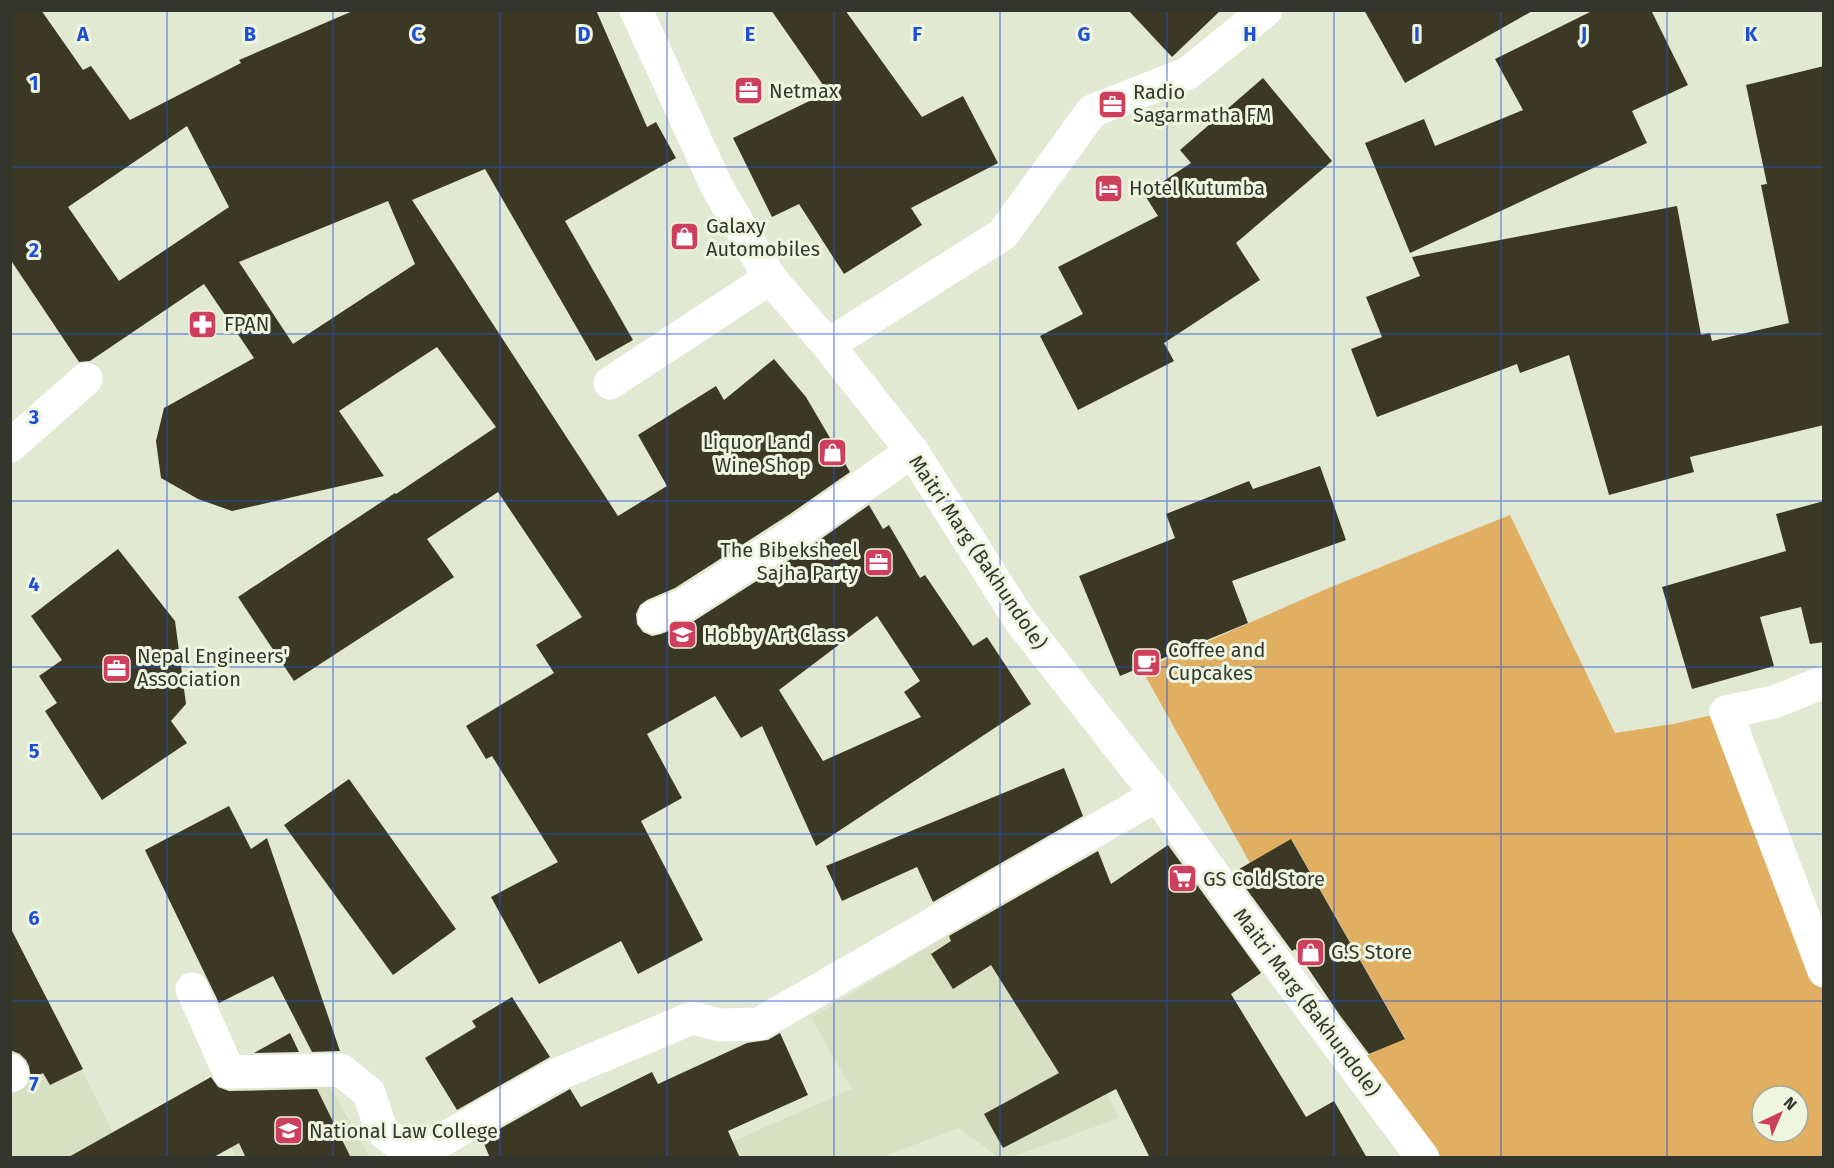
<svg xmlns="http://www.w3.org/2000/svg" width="1834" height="1168" font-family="'Fira Sans',sans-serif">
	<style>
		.built { fill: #d7e0c3 }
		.green { fill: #e0af62; fill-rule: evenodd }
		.building { fill: #3c3826; fill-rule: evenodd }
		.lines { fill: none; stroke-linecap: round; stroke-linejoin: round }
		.minor { stroke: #fff; stroke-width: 33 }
		.grid { fill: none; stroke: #1d4ed8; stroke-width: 1.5; stroke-opacity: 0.55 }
		.labels { text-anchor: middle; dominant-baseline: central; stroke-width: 6; stroke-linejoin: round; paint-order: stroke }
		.poi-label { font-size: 20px; fill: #34362e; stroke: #eff6e0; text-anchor: start }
		.street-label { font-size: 20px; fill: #34362e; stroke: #eff6e0 }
		.grid-label { font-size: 20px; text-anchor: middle; font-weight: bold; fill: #1d4ed8; stroke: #eff6e0; stroke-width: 6; stroke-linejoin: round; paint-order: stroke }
	</style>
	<rect width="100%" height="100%" fill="#e2e9d3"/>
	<g class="built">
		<path d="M1009,898L1119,1118L1012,1157H998L959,1128L882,1157L695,1158L852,1089L811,1018Z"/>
		<path d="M11,928L125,1157H11Z"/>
		<path d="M323,1075L370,1157H236L208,1105Z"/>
	</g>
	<path class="green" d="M1510,515L1615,733L1673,724L1726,712L1823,971V1157H1438L1366,1056L1405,1038L1292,840L1250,863L1142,670L1331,587ZM1762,1096H1798V1132H1762Z"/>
	<g class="building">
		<path d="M10,10H41L83,70L91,66L130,120L241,63L239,60L355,10H596L647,127L656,122L676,158L565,221L633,340L596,361L485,169L412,200L618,516L667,486L638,435L716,386L724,400L774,359L806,397L850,472L790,514L675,588L647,600L640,605L636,614L637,624L643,632L652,636L661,634L694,621L811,546L869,505L883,529L889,525L920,578L925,575L973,646L987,637L1031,704L816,846L762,726L741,738L715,696L647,734L682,798L641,821L703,940L638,974L621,941L539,984L491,897L558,862L492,756L486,759L466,726L554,673L536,645L582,617L498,492L427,539L454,577L294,681L238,597L395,493L396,494L496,427L437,347L339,411L384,476L232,511L198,499L161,478L156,441L164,408L254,358L204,284L90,361L79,362L10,259ZM187,126L229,207L119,281L68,207ZM388,201L415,264L293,344L239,262ZM877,616L920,681L904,692L921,717L823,761L779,690Z"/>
		<path d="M771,10H845L922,117L963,96L998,163L911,208L922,225L844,274L799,204L772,217L733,138L828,92Z"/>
		<path d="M1128,10H1221L1172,57Z"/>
		<path d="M1364,10H1534L1405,83Z"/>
		<path d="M1594,10H1651L1688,85L1632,111L1647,143L1410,253L1365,143L1424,119L1435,146L1523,110L1495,59Z"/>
		<path d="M1824,66V425L1690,457L1694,472L1609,495L1569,355L1520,373L1517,364L1377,417L1351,349L1382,337L1366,297L1420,276L1412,257L1677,206L1701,335L1710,333L1712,341L1789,323L1761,185L1767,184L1746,85Z"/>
		<path d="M1263,78L1332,161L1236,243L1260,280L1164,343L1174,361L1078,410L1040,336L1083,314L1058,267L1158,216L1144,194L1191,163L1180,150Z"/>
		<path d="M1320,466L1346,540L1232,581L1248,623L1120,676L1079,576L1175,538L1166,514L1249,481L1253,489Z"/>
		<path d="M1824,501V642L1810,644L1801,607L1760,617L1774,666L1692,689L1662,587L1786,551L1776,514Z"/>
		<path d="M118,549L175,621L186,704L171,721L187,743L102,800L45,711L57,703L39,676L62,660L31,616Z"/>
		<path d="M1064,768L1083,816L933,902L917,867L842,901L826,866Z"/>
		<path d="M349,779L456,929L393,975L284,825Z"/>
		<path d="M229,806L251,849L267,838L340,1051L312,1052L273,976L219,1003L145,850Z"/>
		<path d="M1291,839L1405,1039L1369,1054L1339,1014L1295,949L1292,951L1234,872Z"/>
		<path d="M1168,845L1261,973L1231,994L1306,1117L1334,1101L1367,1158H1150L1116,1089L1003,1148L984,1114L1059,1073L991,965L953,989L931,954L951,941L949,936L1098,851L1111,884Z"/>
		<path d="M10,927L83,1069L50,1085L43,1073L31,1079L29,1066L26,1060L20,1054L10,1050Z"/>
		<path d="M512,997L550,1057L457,1110L425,1058L476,1027L472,1021Z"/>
		<path d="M290,1033L299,1052L254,1053Z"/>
		<path d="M780,1033L808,1095L728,1131L740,1158H490L482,1139L570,1089L581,1107L652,1072L658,1084L747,1043L768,1040Z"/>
		<path d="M211,1077L218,1087L229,1091L317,1089L351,1158H246L239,1143L212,1158H67Z"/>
	</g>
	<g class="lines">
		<g class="minor">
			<path d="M636,10L717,187L770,278L828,345L912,451L1019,619L1157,795L1256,935L1423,1158"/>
			<path d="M828,345L1003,234L1092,111L1188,73L1266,10"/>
			<path d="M610,383L770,278"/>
			<path d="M10,446L86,379"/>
			<path d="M654,617L684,605L801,530L912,451"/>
			<path d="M1824,682L1774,702L1726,712L1824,971"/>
			<path d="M192,989L229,1072L341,1070L369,1093L381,1130L414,1156L556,1075L692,1018L720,1025L759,1024L1157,795"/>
			<path d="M10,1070L13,1075L10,1076"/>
		</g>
	</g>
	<path class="grid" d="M167,10V1158M333,10V1158M500,10V1158M667,10V1158M834,10V1158M1000,10V1158M1167,10V1158M1334,10V1158M1501,10V1158M1667,10V1158M10,167H1824M10,334H1824M10,501H1824M10,667H1824M10,834H1824M10,1001H1824"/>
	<defs>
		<symbol id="office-square" viewBox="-11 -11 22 22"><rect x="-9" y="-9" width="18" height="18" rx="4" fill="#ce3e5d" stroke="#eff6e0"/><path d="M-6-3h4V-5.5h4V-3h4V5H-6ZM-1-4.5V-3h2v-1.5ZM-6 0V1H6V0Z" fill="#fff"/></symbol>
		<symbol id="hotel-square" viewBox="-11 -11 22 22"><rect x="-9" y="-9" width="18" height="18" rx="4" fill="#ce3e5d" stroke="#eff6e0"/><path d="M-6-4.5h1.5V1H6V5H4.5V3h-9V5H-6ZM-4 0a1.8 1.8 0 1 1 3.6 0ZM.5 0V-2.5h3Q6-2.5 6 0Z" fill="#fff"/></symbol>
		<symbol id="shop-square" viewBox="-11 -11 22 22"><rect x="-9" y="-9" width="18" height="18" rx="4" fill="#ce3e5d" stroke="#eff6e0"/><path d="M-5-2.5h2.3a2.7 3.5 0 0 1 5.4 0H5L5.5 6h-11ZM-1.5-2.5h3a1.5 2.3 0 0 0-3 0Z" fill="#fff"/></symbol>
		<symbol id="pharmacy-square" viewBox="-11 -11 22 22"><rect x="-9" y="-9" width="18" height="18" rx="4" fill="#ce3e5d" stroke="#eff6e0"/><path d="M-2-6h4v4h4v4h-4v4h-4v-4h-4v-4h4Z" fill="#fff"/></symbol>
		<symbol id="school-square" viewBox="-11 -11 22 22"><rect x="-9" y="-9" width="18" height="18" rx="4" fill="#ce3e5d" stroke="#eff6e0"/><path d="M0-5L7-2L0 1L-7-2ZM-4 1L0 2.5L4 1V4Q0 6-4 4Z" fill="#fff"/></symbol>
		<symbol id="cafe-square" viewBox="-11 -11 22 22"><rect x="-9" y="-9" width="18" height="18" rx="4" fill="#ce3e5d" stroke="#eff6e0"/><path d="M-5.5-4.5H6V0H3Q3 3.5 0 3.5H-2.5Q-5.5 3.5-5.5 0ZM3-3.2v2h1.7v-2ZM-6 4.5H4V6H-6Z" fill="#fff"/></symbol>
		<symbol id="supermarket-square" viewBox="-11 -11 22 22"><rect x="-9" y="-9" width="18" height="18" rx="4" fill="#ce3e5d" stroke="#eff6e0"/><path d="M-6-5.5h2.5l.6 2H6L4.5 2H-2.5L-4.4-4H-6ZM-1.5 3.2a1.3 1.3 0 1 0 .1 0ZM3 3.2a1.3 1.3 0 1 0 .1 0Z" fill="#fff"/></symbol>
		<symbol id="university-square" viewBox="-11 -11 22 22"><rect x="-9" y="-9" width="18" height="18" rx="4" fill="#ce3e5d" stroke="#eff6e0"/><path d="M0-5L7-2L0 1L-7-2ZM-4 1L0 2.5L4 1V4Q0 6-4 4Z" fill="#fff"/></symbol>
	</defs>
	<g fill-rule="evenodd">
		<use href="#office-square" x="732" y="74" width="33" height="33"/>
		<use href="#office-square" x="1096" y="88" width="33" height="33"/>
		<use href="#hotel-square" x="1092" y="172" width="33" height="33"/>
		<use href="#shop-square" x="668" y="220" width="33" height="33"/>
		<use href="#pharmacy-square" x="186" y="308" width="33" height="33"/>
		<use href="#shop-square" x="816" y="436" width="33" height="33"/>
		<use href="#office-square" x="862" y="546" width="33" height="33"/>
		<use href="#school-square" x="666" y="618" width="33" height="33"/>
		<use href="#cafe-square" x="1130" y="646" width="33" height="33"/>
		<use href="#office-square" x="100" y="652" width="33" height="33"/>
		<use href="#supermarket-square" x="1166" y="862" width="33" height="33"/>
		<use href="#shop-square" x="1294" y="936" width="33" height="33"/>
		<use href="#university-square" x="272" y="1114" width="33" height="33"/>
	</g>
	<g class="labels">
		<g class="poi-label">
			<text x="769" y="91">Netmax</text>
			<text x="1133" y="92">Radio<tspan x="1133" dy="23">Sagarmatha FM</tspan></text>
			<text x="1129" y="188">Hotel Kutumba</text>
			<text x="706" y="226">Galaxy<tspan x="706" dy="23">Automobiles</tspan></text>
			<text x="224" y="324">FPAN</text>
			<text x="811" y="442" text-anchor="end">Liquor Land<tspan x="811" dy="23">Wine Shop</tspan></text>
			<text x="858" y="550" text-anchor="end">The Bibeksheel<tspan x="858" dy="23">Sajha Party</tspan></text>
			<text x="704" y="635">Hobby Art Class</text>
			<text x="1168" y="650">Coffee and<tspan x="1168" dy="23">Cupcakes</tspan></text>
			<text x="137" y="656">Nepal Engineers'<tspan x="137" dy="23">Association</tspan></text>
			<text x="1203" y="879">GS Cold Store</text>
			<text x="1331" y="952">G.S Store</text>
			<text x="309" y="1131">National Law College</text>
		</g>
		<g class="street-label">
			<text transform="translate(978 552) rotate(56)">Maitri Marg (Bakhundole)</text>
			<text transform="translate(1307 1002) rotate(53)">Maitri Marg (Bakhundole)</text>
		</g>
	</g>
	<g class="grid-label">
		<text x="83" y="41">A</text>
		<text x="250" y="41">B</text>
		<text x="417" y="41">C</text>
		<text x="584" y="41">D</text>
		<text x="750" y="41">E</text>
		<text x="917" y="41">F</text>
		<text x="1084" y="41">G</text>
		<text x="1250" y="41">H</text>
		<text x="1417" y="41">I</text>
		<text x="1584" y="41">J</text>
		<text x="1751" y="41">K</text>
		<text x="34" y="90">1</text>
		<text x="34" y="257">2</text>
		<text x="34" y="424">3</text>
		<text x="34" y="591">4</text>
		<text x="34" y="758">5</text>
		<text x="34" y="925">6</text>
		<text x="34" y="1091">7</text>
	</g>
	<rect width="1834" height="1168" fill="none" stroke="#34362e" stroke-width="24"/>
	<g transform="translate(1780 1114) rotate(44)"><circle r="28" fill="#eff6e0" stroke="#a4a999" stroke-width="1.5"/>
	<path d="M0-4.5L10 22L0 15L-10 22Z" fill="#ce3e5d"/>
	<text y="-9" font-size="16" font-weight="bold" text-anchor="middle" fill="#34362e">N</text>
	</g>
</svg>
